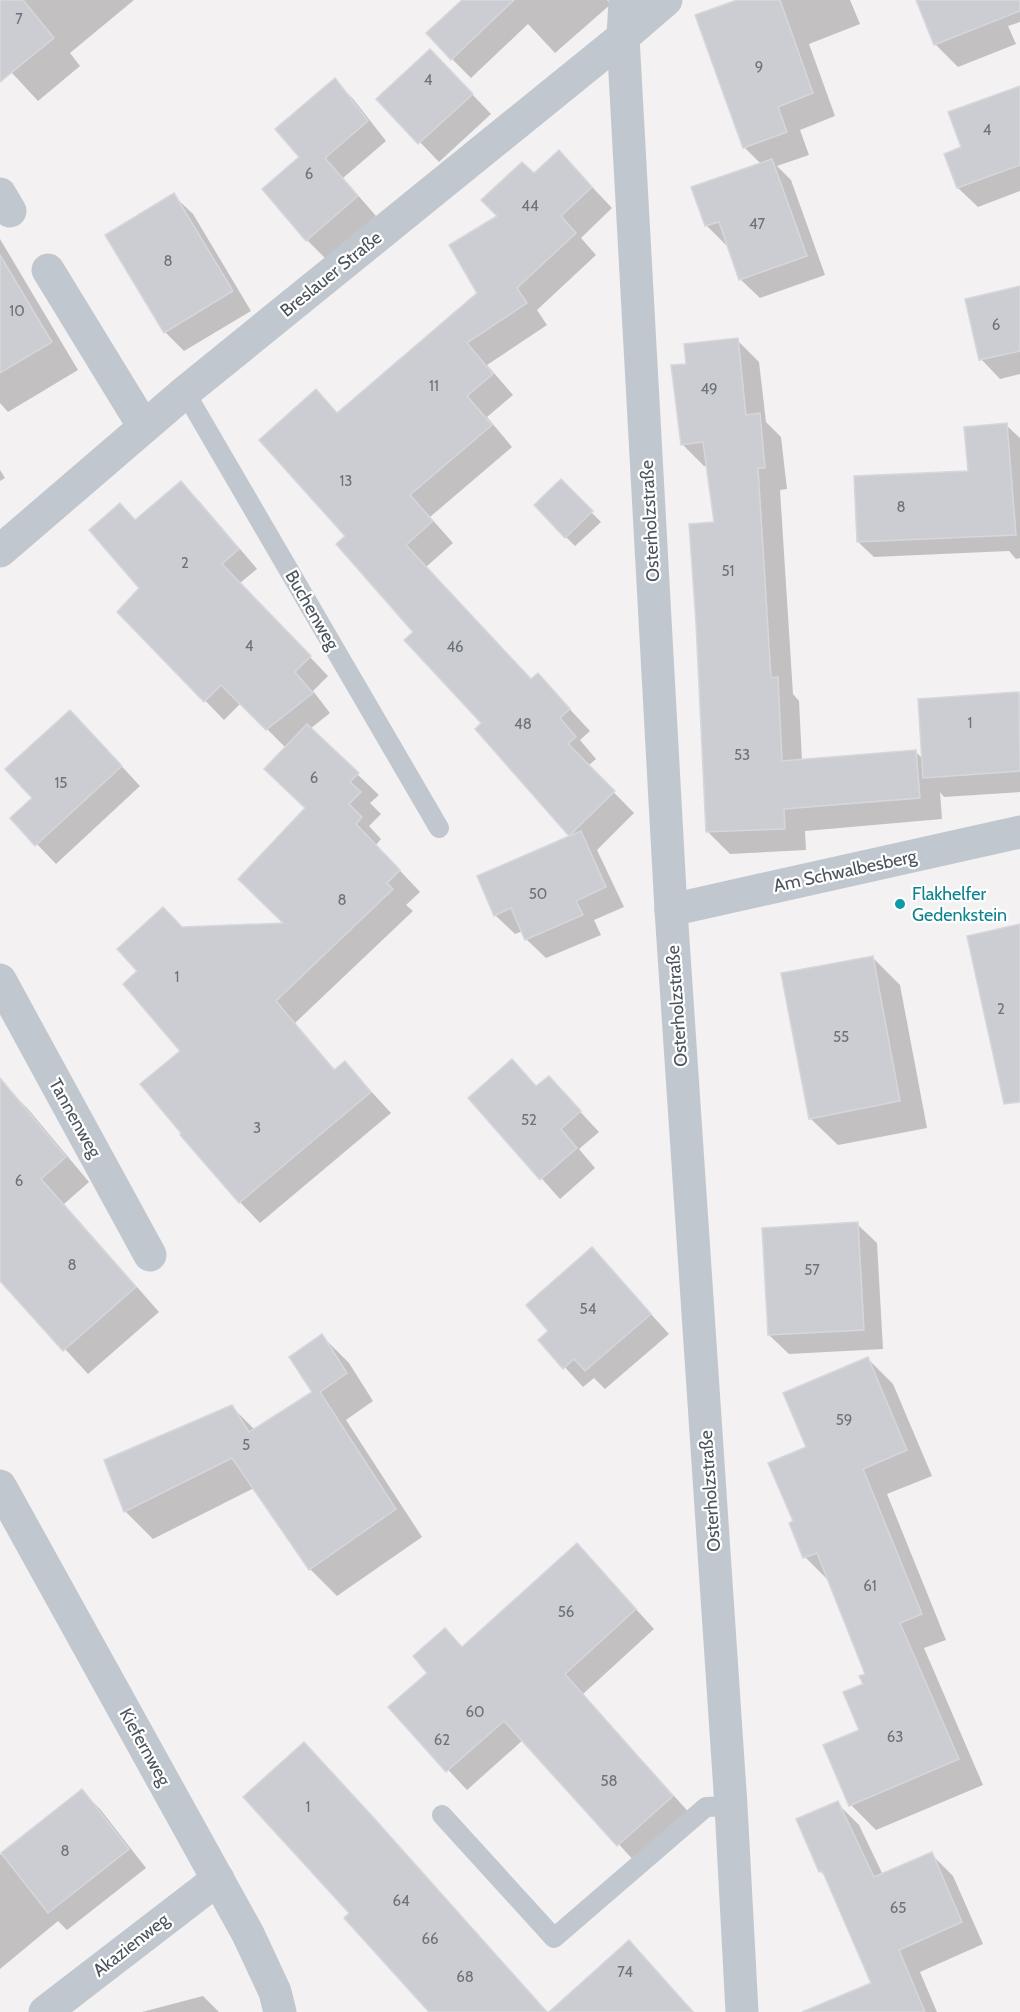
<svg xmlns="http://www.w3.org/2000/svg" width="1020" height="2012" font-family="Cabin,sans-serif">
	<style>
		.shadow { fill: #0003 }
		.building { fill: #cccdd3; stroke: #d6d7dc; stroke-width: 1.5 }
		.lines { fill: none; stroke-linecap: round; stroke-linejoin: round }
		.lane { stroke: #c1c7ce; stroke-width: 20 }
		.street { stroke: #c1c7ce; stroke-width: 33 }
		.culture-dot { fill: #0f9aa8; stroke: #fff; stroke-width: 2 }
		.labels { text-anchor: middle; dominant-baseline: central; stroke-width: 4.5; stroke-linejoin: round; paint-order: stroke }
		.number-label { font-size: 15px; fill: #6b727a }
		.street-label { font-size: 18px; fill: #4b535c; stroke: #fff }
		.culture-label { font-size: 18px; fill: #0d838f; stroke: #fff; text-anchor: start }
	</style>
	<rect width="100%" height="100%" fill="#f3f1f1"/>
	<g class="shadow">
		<path d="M0,0H134L70,53L80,66L38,101L0,60Z"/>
		<path d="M464,0H607L611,4L555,53L528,24L471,78L452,59Z"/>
		<path d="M742,0H850L860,24L809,44L835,116L800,130L809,155L777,166L791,180L825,275L760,298L740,279L728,244L726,245L706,225L762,165L744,147Z"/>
		<path d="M917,0H1020V22L1008,26L1016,44L958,67L935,44Z"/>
		<path d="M449,70L491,114L439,162L379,99Z"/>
		<path d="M335,80L354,100L386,141L343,178L376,216L326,259L307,240L301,157Z"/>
		<path d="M1020,93V191L978,207L958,188L946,154L963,148Z"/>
		<path d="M559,152L612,208L581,238L596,255L537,310L547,325L487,365L513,395L487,417L512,447L430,517L453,543L426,567L532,680L538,675L590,731L580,740L596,759L588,766L634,813L597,850L624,907L594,920L601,935L546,958L526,939L523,931L515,934L495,915L572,836L477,729L483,723L347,536L316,391L338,414L478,293L500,216L534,175Z"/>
		<path d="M173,195L193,214L251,311L184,351L165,332Z"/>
		<path d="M0,239L78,370L8,412L0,403Z"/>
		<path d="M1020,287V374L1000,379L981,359Z"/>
		<path d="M737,340L759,362L766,422L781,437L787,489L780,490L793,694L799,701L802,761L916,752L923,759L1018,694L1020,696V792L944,797L940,792L942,819L805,831L806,850L730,854L707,831L715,524L708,466H704L682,444L688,365Z"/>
		<path d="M1006,425L1020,438V558L1016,559L1009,551L874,557L858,542L969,473Z"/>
		<path d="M0,470L5,478L0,481Z"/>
		<path d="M561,482L601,522L575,546L566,537Z"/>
		<path d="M181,483L200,502L257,569L240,583L328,676L313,691L330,713L310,729L379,795L370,803L381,814L369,826L381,839L376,845L420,892L406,905L413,911L295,1023L336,1071L345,1063L391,1113L260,1223L240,1202L182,1135V928L286,925L306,808L286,748L241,703L224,720L119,612L141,588L136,521Z"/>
		<path d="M89,731L140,786L56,864L12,818L34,798Z"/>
		<path d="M872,957L900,985L927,1128L838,1145L810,1118Z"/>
		<path d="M512,1061L537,1087L549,1078L599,1132L579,1149L595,1168L560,1199L470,1098Z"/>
		<path d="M4,1085L28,1109L89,1182L64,1204L159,1312L88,1374L0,1278V1088Z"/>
		<path d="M857,1224L877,1243L883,1349L789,1354L769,1335Z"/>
		<path d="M592,1249L669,1334L605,1389L594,1378L583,1387L540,1340L550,1331Z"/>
		<path d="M322,1336L349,1363L373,1401L346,1420L422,1537L337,1596L310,1569L254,1488L153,1539L126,1512L106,1461L231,1406L255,1430L314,1392Z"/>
		<path d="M868,1359L893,1384L932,1476L887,1494L946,1640L924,1648L983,1785L876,1830L851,1805L825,1746L861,1730L867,1674L830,1582L805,1557L795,1522L808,1448Z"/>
		<path d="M596,1565L654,1629L583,1694L692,1816L637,1864L523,1740L467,1790L390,1707L429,1673L463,1648Z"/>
		<path d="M82,1791L100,1809L146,1868L67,1930L58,1921L0,1969V1855Z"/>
		<path d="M837,1803L859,1825L883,1875L931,1854L953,1876L983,1944L920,1972L937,2012H807L873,1983L828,1879L820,1871Z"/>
		<path d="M629,1942L694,2012H551Z"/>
		<path d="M203,1996L219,2012H142Z"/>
	</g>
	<g class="building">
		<path d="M0,0H23L54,38L0,82Z"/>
		<path d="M462,0H514L451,60L426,33Z"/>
		<path d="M737,0H780L813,93L778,107L787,132L743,148L695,15Z"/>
		<path d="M916,0H1020V11L934,45Z"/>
		<path d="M430,49L473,94L418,144L376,99Z"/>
		<path d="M335,78L368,121L325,158L358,196L306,241L262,189L299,157L275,129Z"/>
		<path d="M1020,86V165L957,188L944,154L961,147L948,112Z"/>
		<path d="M559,150L592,187L561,216L576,233L517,288L527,303L467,343L493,374L467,396L492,425L410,495L433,521L406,545L531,679L538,673L570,709L560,718L576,737L568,744L615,791L569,836L475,729L481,723L404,640L413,632L336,544L345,536L259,440L316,389L337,413L477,293L449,245L497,216L481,200L522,162L534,173Z"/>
		<path d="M772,159L807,256L739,280L719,222L705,226L691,187Z"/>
		<path d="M174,193L233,291L164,333L105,235Z"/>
		<path d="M0,255L52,342L0,373Z"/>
		<path d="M1020,286V351L979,360L965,299Z"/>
		<path d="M738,338L746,415L760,413L765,468H758L771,678L778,677L782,761L916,750L920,798L784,809L785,829L706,832L696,623L689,524L714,522L703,442L681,445L671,365L686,364L684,344Z"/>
		<path d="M1007,423L1016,535L857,542L854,476L968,471L964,427Z"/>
		<path d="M561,479L593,511L565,538L534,505Z"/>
		<path d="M181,481L239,549L222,564L311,656L295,672L313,693L266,730L221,685L204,702L117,612L139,588L89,530L120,503L135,520Z"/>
		<path d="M1019,692L1020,771L923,778L918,699Z"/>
		<path d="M70,710L122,766L35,846L10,818L32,798L5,769Z"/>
		<path d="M307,724L359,773L350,782L361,792L349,804L362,817L356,824L400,870L387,883L393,889L276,1001L334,1070L345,1061L371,1092L239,1203L180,1135L181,1133L140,1084L180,1051L123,984L137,971L117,949L163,907L182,927L283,923L238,879L305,808L264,769Z"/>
		<path d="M581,831L606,887L576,901L583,915L525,940L511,908L494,916L477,876Z"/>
		<path d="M1020,924V1102L1004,1104L967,936Z"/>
		<path d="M873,956L900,1101L809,1119L781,973Z"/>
		<path d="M512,1059L536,1086L549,1076L581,1111L561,1129L577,1148L540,1180L468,1098Z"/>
		<path d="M0,1078L66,1157L41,1179L136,1287L63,1351L0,1281Z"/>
		<path d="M858,1222L864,1330L768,1335L762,1228Z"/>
		<path d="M592,1247L651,1314L585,1371L574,1359L563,1369L538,1340L548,1331L526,1305Z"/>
		<path d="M322,1334L347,1373L320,1392L396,1509L309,1570L232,1458L124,1512L104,1460L232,1405L249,1432L312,1392L289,1357Z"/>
		<path d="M868,1357L907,1450L863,1469L922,1614L900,1623L959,1759L849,1806L823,1745L859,1730L843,1692L863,1684L859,1676L865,1674L817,1553L803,1558L789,1523L793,1521L768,1463L806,1447L783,1393Z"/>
		<path d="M577,1543L636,1609L565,1674L673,1796L617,1846L504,1721L446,1772L388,1707L427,1673L413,1656L445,1628L462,1647Z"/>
		<path d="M304,1742L373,1817L547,2012H429L344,1918L349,1913L243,1797Z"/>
		<path d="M82,1789L129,1849L48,1913L1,1853Z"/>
		<path d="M838,1801L874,1877L932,1852L962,1922L899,1950L925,2012H802L871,1983L822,1870L819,1872L796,1819Z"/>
		<path d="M629,1940L693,2012H549Z"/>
	</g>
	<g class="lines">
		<g class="lane">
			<path d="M185,392L439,828"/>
			<path d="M442,1815L554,1938L706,1807L731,1806"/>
		</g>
		<g class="street">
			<path d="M625,0L623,37L671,910L731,1806L742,2012"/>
			<path d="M0,194L10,211"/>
			<path d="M48,270L144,427"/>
			<path d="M0,551L185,392L623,37L666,0"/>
			<path d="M671,910L1020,832"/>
			<path d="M0,980L150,1255"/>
			<path d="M0,1486L248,1934L275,1992L280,2012"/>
			<path d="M45,2012L218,1879"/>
		</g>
	</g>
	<circle class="culture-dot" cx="900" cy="904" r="6"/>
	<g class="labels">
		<g class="number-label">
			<text x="19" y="19">7</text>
			<text x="759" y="67">9</text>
			<text x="428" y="80">4</text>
			<text x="987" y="130">4</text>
			<text x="309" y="174">6</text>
			<text x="530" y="206">44</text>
			<text x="757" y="224">47</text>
			<text x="168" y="261">8</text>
			<text x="17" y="311">10</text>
			<text x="996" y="325">6</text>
			<text x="434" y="386">11</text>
			<text x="709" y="389">49</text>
			<text x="346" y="481">13</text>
			<text x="901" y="507">8</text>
			<text x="185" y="563">2</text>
			<text x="728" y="571">51</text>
			<text x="249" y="646">4</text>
			<text x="455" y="647">46</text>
			<text x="970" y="723">1</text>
			<text x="523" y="724">48</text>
			<text x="742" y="755">53</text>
			<text x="314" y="778">6</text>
			<text x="61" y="783">15</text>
			<text x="538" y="894">50</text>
			<text x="342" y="900">8</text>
			<text x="177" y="977">1</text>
			<text x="1001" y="1009">2</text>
			<text x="841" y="1037">55</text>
			<text x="529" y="1120">52</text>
			<text x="257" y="1128">3</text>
			<text x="19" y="1181">6</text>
			<text x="72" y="1265">8</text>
			<text x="812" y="1270">57</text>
			<text x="588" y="1309">54</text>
			<text x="844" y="1420">59</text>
			<text x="246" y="1445">5</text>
			<text x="870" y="1586">61</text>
			<text x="566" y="1612">56</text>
			<text x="475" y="1712">60</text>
			<text x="895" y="1737">63</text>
			<text x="442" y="1740">62</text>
			<text x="609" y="1781">58</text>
			<text x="308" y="1807">1</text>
			<text x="65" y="1851">8</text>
			<text x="401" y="1901">64</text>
			<text x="898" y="1908">65</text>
			<text x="430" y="1939">66</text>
			<text x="625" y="1972">74</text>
			<text x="465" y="1977">68</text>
		</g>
		<g class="street-label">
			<text transform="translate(331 274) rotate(-39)">Breslauer Straße</text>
			<text transform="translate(650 521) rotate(-93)">Osterholzstraße</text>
			<text transform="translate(312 610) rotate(60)">Buchenweg</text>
			<text transform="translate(845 871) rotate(-12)">Am Schwalbesberg</text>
			<text transform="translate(677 1006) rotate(-94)">Osterholzstraße</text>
			<text transform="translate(75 1118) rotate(61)">Tannenweg</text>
			<text transform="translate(710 1491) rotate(-94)">Osterholzstraße</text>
			<text transform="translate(145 1747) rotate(61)">Kiefernweg</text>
			<text transform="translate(131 1945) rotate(-38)">Akazienweg</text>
		</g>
		<g class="culture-label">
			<text x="912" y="894">Flakhelfer<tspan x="912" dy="21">Gedenkstein</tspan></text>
		</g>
	</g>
</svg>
